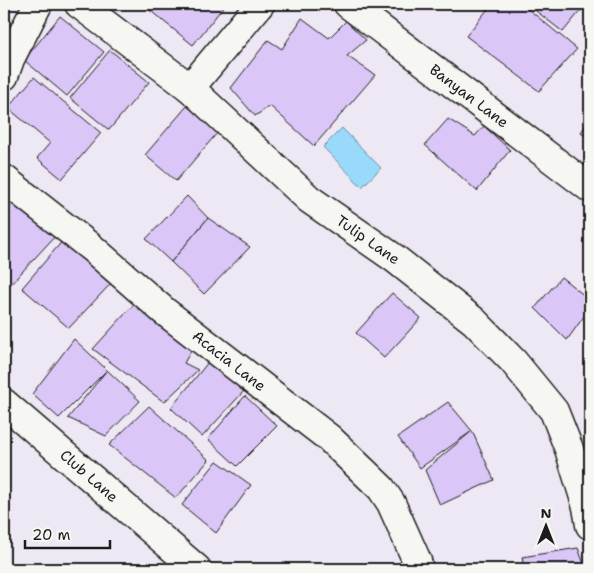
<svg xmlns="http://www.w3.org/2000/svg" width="594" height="573" font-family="'Shantell Sans',sans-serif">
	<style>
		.water { fill: #99dafb; stroke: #678ea2 }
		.building { fill: #dac6f7; stroke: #1c1c1c }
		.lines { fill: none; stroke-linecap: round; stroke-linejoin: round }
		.minor-casing { stroke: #1c1c1c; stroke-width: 31 }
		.minor { stroke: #f6f6f2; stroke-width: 28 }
		.labels { text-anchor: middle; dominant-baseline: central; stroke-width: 4; stroke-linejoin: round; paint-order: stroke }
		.street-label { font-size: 15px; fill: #1c1c1c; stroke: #f6f6f2 }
	</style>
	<rect width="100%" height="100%" fill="#eee8f4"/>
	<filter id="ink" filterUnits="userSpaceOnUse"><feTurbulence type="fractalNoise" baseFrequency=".02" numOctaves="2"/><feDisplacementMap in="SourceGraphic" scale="10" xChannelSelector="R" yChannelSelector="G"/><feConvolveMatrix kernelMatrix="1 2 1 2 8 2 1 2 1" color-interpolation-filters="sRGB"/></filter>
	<g filter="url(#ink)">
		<path class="water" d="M342,128L381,168L362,187L323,147Z"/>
		<g class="building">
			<path d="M142,4H221L224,6L193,45Z"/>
			<path d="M492,4H522L577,49L539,91L466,36Z"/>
			<path d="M527,4H586L563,32Z"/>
			<path d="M60,16L104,52L67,96L24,60Z"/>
			<path d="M302,18L329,38L346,21L366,40L347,56L375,75L314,146L270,106L255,116L231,88L268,40L282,49Z"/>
			<path d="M110,50L149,82L109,130L70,98Z"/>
			<path d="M34,77L101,133L62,179L37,158L50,143L8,108Z"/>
			<path d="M187,106L218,132L176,181L145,155Z"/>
			<path d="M448,119L475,136L484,126L510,150L477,191L425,145Z"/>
			<path d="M590,120V139L581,132Z"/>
			<path d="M5,196L57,234L9,286L4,281V197Z"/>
			<path d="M187,196L208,218L171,262L146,239Z"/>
			<path d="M208,218L250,247L204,294L171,262Z"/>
			<path d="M65,238L117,277L69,328L22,288Z"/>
			<path d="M561,277L590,300V308L567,340L535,308Z"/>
			<path d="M392,293L421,318L384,358L356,333Z"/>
			<path d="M136,302L192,349L184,363L198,370L164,402L93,349Z"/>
			<path d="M74,339L107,370L59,418L32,394Z"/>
			<path d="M209,361L244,391L202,437L171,408Z"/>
			<path d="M107,370L140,401L106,436L68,418Z"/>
			<path d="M245,396L277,426L237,466L208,439Z"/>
			<path d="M448,402L472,431L420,468L398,437Z"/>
			<path d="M149,406L209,460L176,498L109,445Z"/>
			<path d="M472,431L494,480L440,505L425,470Z"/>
			<path d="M217,461L251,485L216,533L182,505Z"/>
			<path d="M578,548L586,569H524L522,557Z"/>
		</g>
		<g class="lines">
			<defs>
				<g id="minor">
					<path d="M79,4L190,88L309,199L394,258L474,321L513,361L554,411L569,449L587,507L590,525"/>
					<path d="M348,4L590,188"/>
					<path d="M4,76L10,59L38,4"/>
					<path d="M190,88L260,4"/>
					<path d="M4,179L93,249L164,311L329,438L381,488L391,503L417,561L419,569"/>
					<path d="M4,403L197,569"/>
				</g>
			</defs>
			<use href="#minor" class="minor-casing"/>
			<use href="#minor" class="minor"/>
		</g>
	</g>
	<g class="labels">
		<g class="street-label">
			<text transform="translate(469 96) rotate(37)">Banyan Lane</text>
			<text transform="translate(368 240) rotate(35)">Tulip Lane</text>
			<text transform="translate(229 361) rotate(38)">Acacia Lane</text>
			<text transform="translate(89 476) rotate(41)">Club Lane</text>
		</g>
	</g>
	<rect width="594" height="573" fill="none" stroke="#f6f6f2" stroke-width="20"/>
	<rect x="10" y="10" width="574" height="553" fill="none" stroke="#1c1c1c" stroke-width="2" filter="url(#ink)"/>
	<g transform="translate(546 526)" stroke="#f6f6f2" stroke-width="4" paint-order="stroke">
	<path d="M0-4L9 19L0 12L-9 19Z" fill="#1c1c1c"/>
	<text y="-8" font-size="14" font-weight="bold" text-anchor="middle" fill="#1c1c1c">N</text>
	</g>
	<path d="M25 540v8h85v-8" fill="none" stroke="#1c1c1c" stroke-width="2.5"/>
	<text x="32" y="540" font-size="15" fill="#1c1c1c" stroke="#f6f6f2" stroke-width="4" paint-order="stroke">20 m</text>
</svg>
